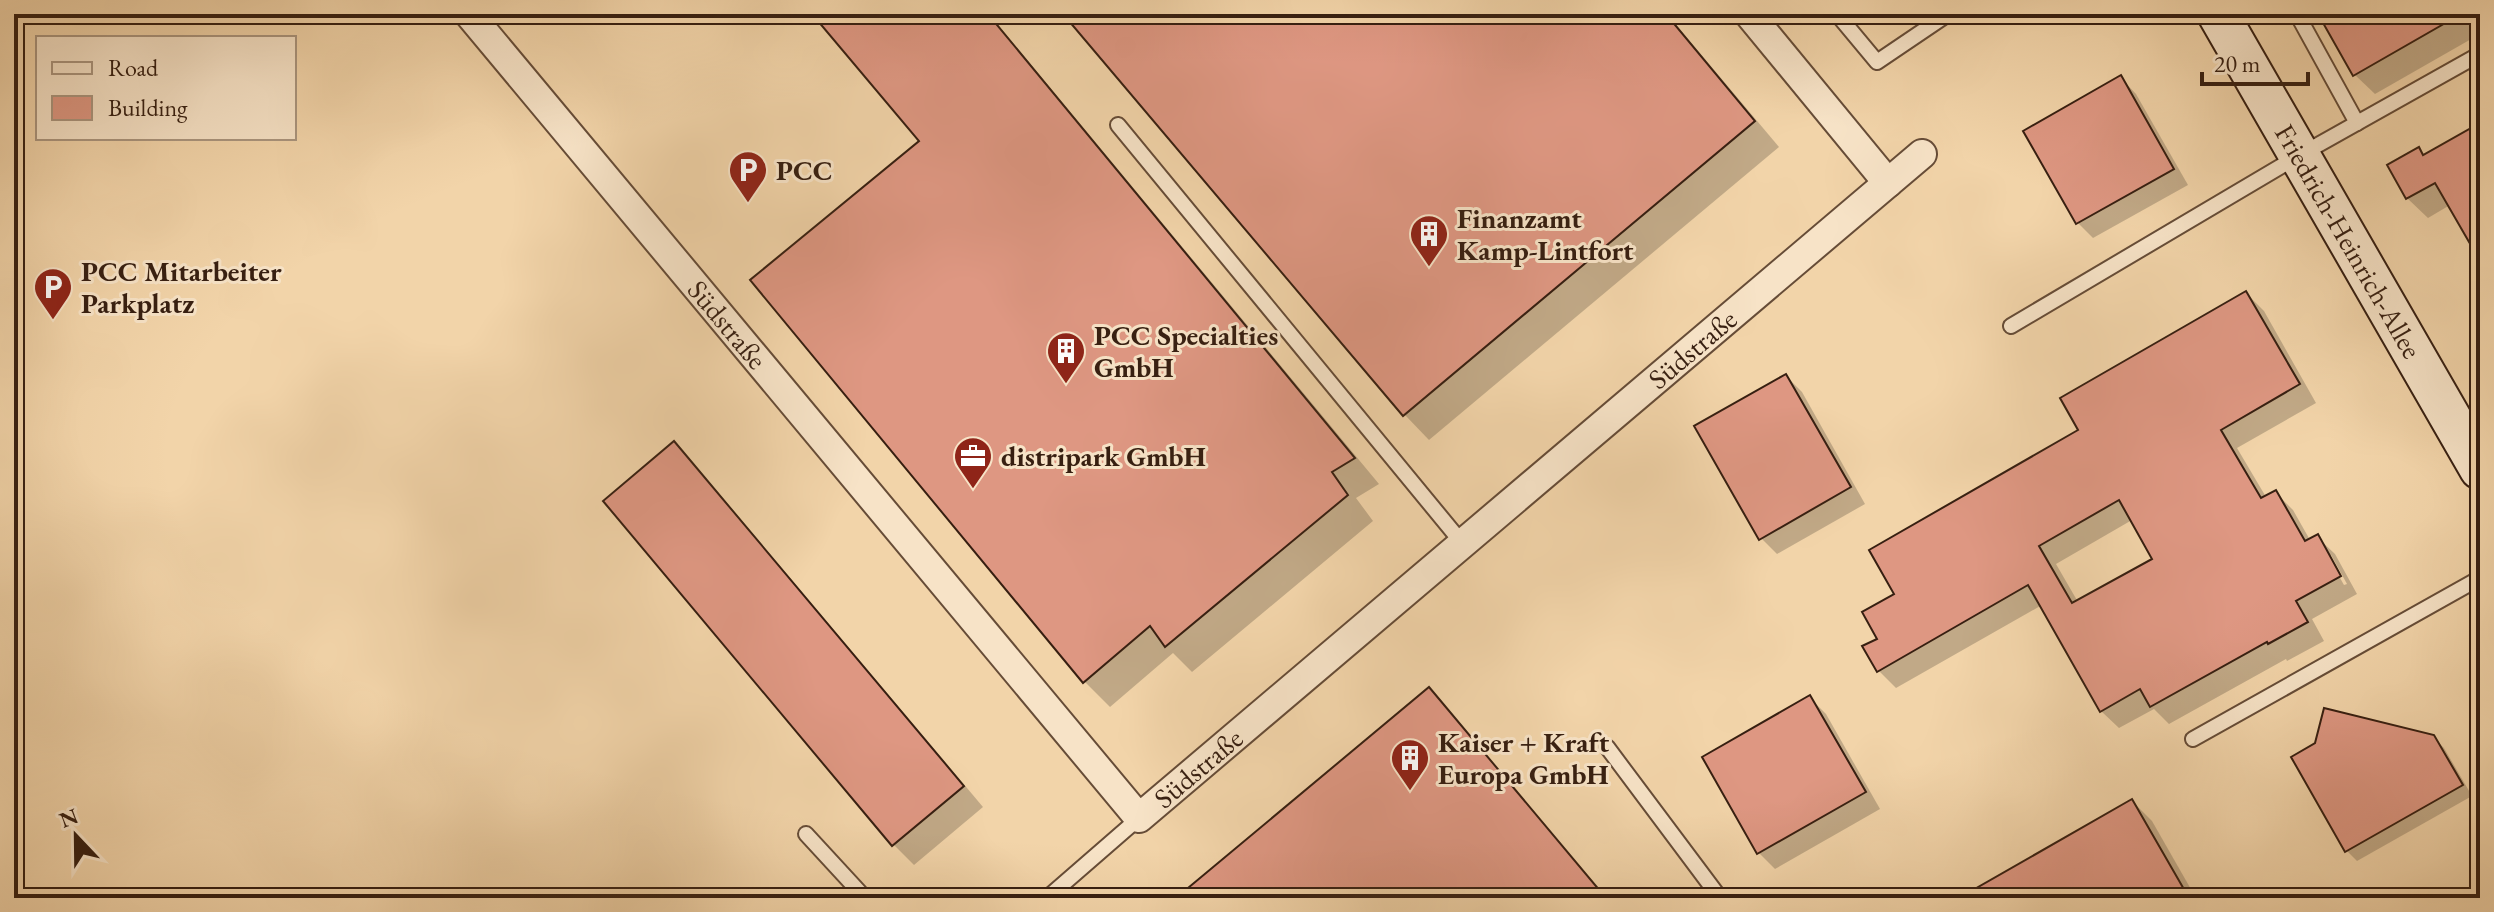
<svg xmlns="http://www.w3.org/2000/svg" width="2494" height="912" font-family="'EB Garamond',serif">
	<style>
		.shadow { fill: #0003; fill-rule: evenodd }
		.building { fill: #de9782; stroke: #371f11; stroke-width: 2; fill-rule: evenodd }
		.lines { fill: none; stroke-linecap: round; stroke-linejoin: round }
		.service-casing { stroke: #664c37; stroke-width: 18 }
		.minor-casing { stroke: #664c37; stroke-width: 32 }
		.secondary-casing { stroke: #371f11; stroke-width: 44 }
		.service { stroke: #f7e3c7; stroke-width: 14 }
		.minor { stroke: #f7e3c7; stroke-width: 28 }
		.secondary { stroke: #f7e3c7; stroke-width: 40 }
		.labels { text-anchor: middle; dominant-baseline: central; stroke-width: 6; stroke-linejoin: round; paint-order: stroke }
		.poi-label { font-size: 28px; font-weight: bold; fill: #371f11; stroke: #f7e3c7; text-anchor: start }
		.street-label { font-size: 28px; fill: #371f11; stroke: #f7e3c7 }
	</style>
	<rect width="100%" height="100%" fill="#f2d4a9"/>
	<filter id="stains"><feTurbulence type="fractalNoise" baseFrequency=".0025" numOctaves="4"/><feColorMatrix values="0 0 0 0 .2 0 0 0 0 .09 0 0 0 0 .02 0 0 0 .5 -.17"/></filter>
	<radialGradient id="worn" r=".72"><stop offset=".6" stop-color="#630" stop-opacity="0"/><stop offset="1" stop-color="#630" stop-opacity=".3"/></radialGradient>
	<g class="shadow">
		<path d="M815,14H989L1379,484L1356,498L1373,521L1192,672L1173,653L1110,707L1084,681L922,141Z"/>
		<path d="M1066,14H1667L1779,147L1429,440L1404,414Z"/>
		<path d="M1878,14H1902L1889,25Z"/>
		<path d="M2320,14H2477L2480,20V34L2375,94L2354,74Z"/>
		<path d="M2121,78L2136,94L2188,185L2093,238L2077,222Z"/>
		<path d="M2480,125V257L2450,205L2428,218L2407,198L2419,149L2425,156Z"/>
		<path d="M2246,293L2264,311L2316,403L2237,448L2266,497L2275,492L2293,510L2310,540L2317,537L2335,554L2357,594L2312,619L2324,641L2287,661L2286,659L2169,724L2154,709L2119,728L2101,711L2042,605L1896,688L1878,670L1879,640L1897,594L2081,431ZM2132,520L2155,560L2078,602L2056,564ZM2327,555H2331L2347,584L2344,585Z"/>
		<path d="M1786,376L1802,392L1865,504L1777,554L1761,538Z"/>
		<path d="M674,444L694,464L983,807L914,865L894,845L606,501Z"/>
		<path d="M1429,690L1606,898H1179Z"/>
		<path d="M1810,698L1826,714L1880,809L1775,869L1759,853Z"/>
		<path d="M2433,737L2444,748L2472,796L2357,861L2347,851Z"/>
		<path d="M2132,801L2152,821L2196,898H1963Z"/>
	</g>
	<g class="building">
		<path d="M812,14H988L1355,458L1332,472L1348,495L1165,647L1150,626L1083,683L750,280L919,141Z"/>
		<path d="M1063,14H1666L1755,121L1403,416Z"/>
		<path d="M2318,14H2461L2353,76Z"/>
		<path d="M2121,75L2174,169L2076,224L2023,131Z"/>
		<path d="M2480,123V261L2435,183L2406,199L2387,165L2419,147L2423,155Z"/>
		<path d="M2246,291L2300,384L2221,430L2261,498L2276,490L2305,541L2318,534L2341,576L2296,601L2308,622L2268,644L2267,642L2150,707L2140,689L2100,712L2028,585L1877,672L1862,646L1877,639L1862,612L1894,594L1869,550L2078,430L2060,398ZM2119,500L2152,559L2072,603L2039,546Z"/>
		<path d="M1786,374L1851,487L1759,540L1694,426Z"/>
		<path d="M674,441L964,786L892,846L603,501Z"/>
		<path d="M1429,687L1606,898H1176Z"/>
		<path d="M1810,695L1866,792L1757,854L1702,757Z"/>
		<path d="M2324,708L2434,735L2463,785L2345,852L2291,757L2315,743Z"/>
		<path d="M2132,799L2189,898H1959Z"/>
	</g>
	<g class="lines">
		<defs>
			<g id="service">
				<path d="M1837,14L1877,62L1948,14"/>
				<path d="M2297,14L2357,123"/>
				<path d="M1118,125L1463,544"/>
				<path d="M2011,326L2300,155L2480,54"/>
				<path d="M2193,739L2480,578"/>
				<path d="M1607,747L1720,898"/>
				<path d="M806,834L865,898"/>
				<path d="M1047,898L1139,818"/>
			</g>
			<g id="minor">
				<path id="s1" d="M469,14L1139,818L1922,154"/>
				<path d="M1749,14L1888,183"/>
			</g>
			<g id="secondary">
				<path id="s2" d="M2218,14L2480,469"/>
			</g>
		</defs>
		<use href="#service" class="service-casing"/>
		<use href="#minor" class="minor-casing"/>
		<use href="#secondary" class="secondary-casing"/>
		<use href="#service" class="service"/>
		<use href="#minor" class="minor"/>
		<use href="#secondary" class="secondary"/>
	</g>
	<defs>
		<symbol id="parking-pin" viewBox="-11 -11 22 30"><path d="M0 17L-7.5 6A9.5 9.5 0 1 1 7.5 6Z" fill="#8f2418" stroke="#f7e3c7"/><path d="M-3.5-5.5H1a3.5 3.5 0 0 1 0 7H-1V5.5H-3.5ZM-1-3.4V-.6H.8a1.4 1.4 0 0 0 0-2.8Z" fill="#fff"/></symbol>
		<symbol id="building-pin" viewBox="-11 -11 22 30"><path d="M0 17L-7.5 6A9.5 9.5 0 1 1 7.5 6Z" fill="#8f2418" stroke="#f7e3c7"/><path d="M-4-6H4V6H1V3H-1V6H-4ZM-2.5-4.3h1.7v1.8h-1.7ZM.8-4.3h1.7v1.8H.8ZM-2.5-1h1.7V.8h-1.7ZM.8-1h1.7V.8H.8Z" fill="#fff"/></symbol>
		<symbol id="office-pin" viewBox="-11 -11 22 30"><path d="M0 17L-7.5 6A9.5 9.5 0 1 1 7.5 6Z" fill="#8f2418" stroke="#f7e3c7"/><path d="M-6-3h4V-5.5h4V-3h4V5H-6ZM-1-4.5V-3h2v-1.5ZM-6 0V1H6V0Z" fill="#fff"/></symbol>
	</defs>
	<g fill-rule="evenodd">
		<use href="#parking-pin" x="726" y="148" width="44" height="60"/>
		<use href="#building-pin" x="1407" y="212" width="44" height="60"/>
		<use href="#parking-pin" x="31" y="265" width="44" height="60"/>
		<use href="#building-pin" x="1044" y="329" width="44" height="60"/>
		<use href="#office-pin" x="951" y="434" width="44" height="60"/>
		<use href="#building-pin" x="1388" y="736" width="44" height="60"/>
	</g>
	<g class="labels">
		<g class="poi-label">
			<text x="776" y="170">PCC</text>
			<text x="1457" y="218">Finanzamt<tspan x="1457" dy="32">Kamp-Lintfort</tspan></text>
			<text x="81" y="271">PCC Mitarbeiter<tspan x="81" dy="32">Parkplatz</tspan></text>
			<text x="1094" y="335">PCC Specialties<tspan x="1094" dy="32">GmbH</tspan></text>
			<text x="1001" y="456">distripark GmbH</text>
			<text x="1438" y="742">Kaiser + Kraft<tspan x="1438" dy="32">Europa GmbH</tspan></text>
		</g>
		<g class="street-label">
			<text stroke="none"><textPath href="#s2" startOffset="262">Friedrich-Heinrich-Allee</textPath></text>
			<text stroke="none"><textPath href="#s1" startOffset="404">Südstraße</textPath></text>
			<text stroke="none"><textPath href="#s1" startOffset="1772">Südstraße</textPath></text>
			<text stroke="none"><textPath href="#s1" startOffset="1124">Südstraße</textPath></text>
		</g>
	</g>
	<rect width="2494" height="912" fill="none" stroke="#f2d4a9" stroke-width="48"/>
	<rect x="16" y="16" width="2462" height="880" fill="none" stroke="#371f11" stroke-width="4"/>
	<rect x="24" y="24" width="2446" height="864" fill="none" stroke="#371f11" stroke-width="2"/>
	<rect x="36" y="36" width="260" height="104" fill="#f7e3c7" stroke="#aa957e" stroke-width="2"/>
	<rect x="52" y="62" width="40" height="12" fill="#f7e3c7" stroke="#aa957e" stroke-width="2"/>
	<text x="108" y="76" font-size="24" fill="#371f11">Road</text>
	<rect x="52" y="96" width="40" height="24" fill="#de9782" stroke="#aa957e" stroke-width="2"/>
	<text x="108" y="116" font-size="24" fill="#371f11">Building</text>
	<g transform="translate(76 836) rotate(338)" stroke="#f7e3c7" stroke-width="6" paint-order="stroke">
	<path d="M0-6L14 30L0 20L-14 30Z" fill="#371f11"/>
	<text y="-12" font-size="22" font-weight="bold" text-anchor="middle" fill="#371f11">N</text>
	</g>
	<path d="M2202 72v12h106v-12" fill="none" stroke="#371f11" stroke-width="4"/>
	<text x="2214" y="72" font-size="24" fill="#371f11" stroke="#f7e3c7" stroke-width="6" paint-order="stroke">20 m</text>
	<rect width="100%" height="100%" filter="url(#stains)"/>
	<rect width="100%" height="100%" fill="url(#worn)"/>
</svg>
